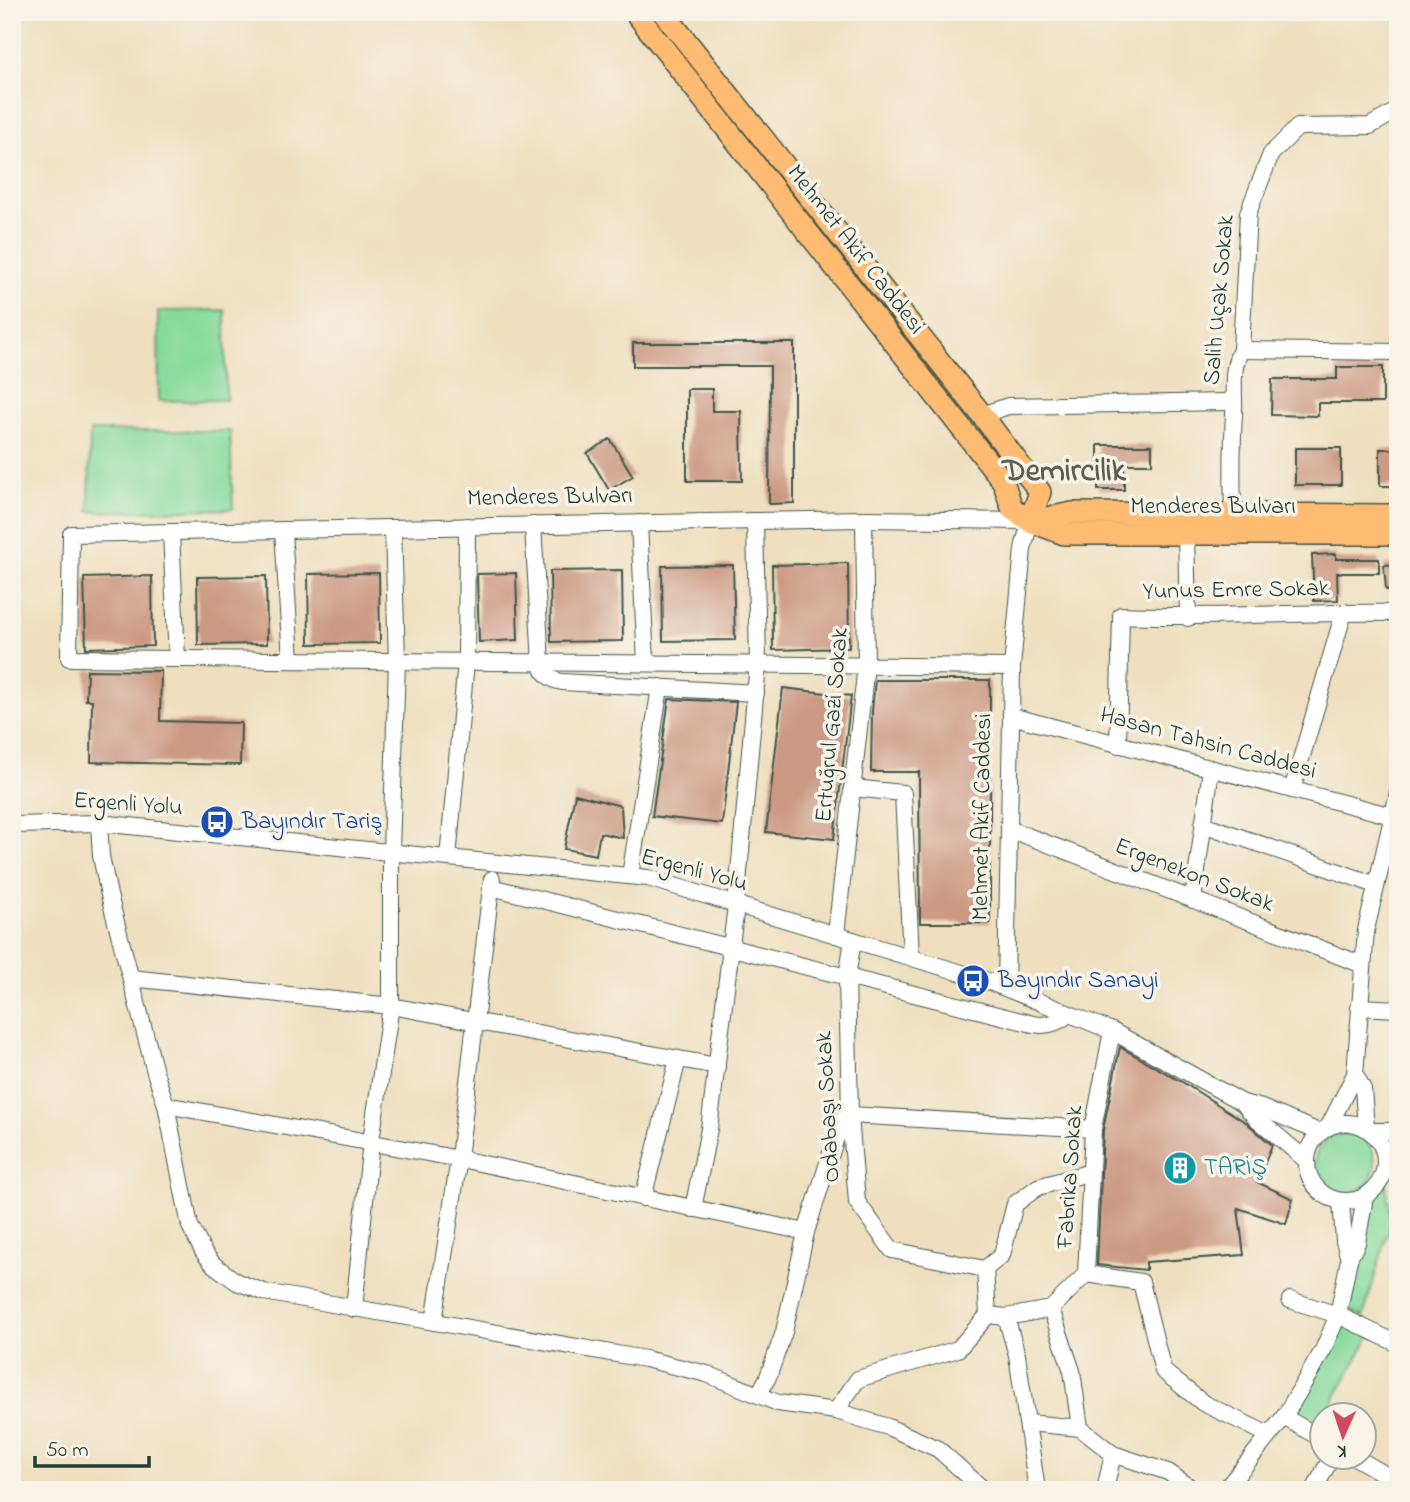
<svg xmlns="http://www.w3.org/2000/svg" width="1410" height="1502" font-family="'Indie Flower',sans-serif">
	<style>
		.green { fill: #87da9c; stroke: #538c68; stroke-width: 2 }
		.building { fill: #cc9a84 }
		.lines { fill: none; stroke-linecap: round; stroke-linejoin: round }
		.minor-casing { stroke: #3e5549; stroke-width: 18 }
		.major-casing { stroke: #3e5549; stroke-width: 24 }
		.minor { stroke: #fff; stroke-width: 16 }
		.major { stroke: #ffbb71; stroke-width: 21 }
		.labels { text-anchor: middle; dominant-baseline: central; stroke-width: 7; stroke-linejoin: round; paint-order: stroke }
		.street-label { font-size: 24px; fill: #1f3d34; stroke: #f7f3e8 }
		.transit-label { font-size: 24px; fill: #164399; stroke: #f7f3e8; text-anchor: start }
		.culture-label { font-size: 24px; fill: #0d838f; stroke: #f7f3e8; text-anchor: start }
		.district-label { font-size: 32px; font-weight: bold; fill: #5c5e50; stroke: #f7f3e8 }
	</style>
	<rect width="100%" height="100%" fill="#f7f3e8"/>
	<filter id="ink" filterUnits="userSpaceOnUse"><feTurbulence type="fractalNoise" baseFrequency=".0143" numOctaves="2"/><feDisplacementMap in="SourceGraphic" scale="14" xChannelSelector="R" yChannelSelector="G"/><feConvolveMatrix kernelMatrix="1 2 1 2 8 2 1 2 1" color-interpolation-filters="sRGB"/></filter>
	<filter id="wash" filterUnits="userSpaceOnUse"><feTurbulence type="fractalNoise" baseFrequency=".00686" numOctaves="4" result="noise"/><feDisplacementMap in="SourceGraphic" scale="28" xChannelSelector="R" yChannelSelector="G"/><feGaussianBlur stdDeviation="1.57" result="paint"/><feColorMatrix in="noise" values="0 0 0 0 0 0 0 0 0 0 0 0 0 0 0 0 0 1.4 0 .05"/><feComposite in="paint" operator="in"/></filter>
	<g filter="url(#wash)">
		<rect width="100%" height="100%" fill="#efdfbf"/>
		<g class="green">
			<path d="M225,310L226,400L159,401L158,311Z"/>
			<path d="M90,431H230L233,509L89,512Z"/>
			<circle cx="1345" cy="1163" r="30"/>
			<path d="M1386,1183L1391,1221L1363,1317L1346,1309L1364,1216Z"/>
			<path d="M1345,1322L1370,1336L1326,1414H1322L1320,1426L1296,1413Z"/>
		</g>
		<g id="blocks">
			<g class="building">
				<path d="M633,343H794V503L769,504L770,366H633Z"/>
				<path d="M1337,367H1383V403H1318V416L1271,415L1272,379H1337Z"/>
				<path d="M687,389H712V411H741L742,481H687Z"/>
				<path d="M610,439L633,476L609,490L587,453Z"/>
				<path d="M1098,445H1152V464H1124V490H1098Z"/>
				<rect x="1295" y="448" width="46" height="37"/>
				<rect x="1380" y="449" width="18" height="37"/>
				<path d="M1336,554V559H1379V573H1337L1338,600L1314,601L1312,555Z"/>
				<path d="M848,563L849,648L773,650L772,565Z"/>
				<path d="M1398,564V589L1386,590L1384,565Z"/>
				<path d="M733,565L735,640L663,641L662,566Z"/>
				<path d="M622,570L623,641L551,642L550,571Z"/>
				<path d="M379,573L380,643L309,644L308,574Z"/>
				<path d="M516,573L518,640L479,642L477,574Z"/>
				<path d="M152,576L153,646L86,648L84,578Z"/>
				<path d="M266,576L267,644L198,645L197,577Z"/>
				<path d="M87,670L161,671L160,721L241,723L240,765L91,762L92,700H86Z"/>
				<path d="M875,680H990V923H920L919,772H871L872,711Z"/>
				<path d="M783,688L851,696L834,839L766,832Z"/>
				<path d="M669,699L736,702L722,824L652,816Z"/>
				<path d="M575,794L621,806L623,838L600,833L596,855L564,849Z"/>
				<path d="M1120,1047L1182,1082L1247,1123L1272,1145L1257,1182L1293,1199L1286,1224L1238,1208L1244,1255L1146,1262V1270L1097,1265L1103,1130Z"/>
			</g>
		</g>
	</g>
	<g filter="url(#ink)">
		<use href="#blocks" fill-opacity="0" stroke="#3e5549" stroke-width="2"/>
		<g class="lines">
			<defs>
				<g id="minor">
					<path d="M1241,350L1398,352"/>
					<path d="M982,415L1008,406L1227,402"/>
					<path d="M1233,513C1232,480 1232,448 1234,414C1235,392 1230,370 1241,350L1248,213L1271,154L1298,127L1370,126L1398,110"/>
					<path d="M639,523L646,663"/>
					<path d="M533,525L541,663C544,674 551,680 562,682L756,693"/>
					<path d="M283,530L291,660"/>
					<path d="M171,532L177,659"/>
					<path d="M1186,533L1188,618"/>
					<path d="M1011,716L1392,816L1398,821"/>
					<path d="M1118,745L1121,615C1213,619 1305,611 1398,613"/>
					<path d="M852,788L903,793L911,957"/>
					<path d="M1292,790L1344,612"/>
					<path d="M99,823L101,856L109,895L155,1072L166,1105L190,1226L204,1253L214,1265L237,1282L264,1292L645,1359L707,1374L778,1403L836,1411L888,1427L938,1449L984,1490"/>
					<path d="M1203,824L1376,885"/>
					<path d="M12,825L99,823L648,878L985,980L1112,1031L1243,1103L1256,1118L1306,1160"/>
					<path d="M1009,829L1363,965"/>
					<path d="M448,858L466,662L467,526"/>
					<path d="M630,876L660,687"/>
					<path d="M491,887L1033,1024C1047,1027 1058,1023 1069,1014"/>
					<path d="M1193,900L1211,769"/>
					<path d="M836,935L866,665L864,519"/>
					<path d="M853,940L847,977L850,1115L857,1202L892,1250L985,1269"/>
					<path d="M131,978L391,1006L717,1066"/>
					<path d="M1006,988L1012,667L1023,549L1030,521L864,519L71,534L69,658L1012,667"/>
					<path d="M1359,1007L1398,1009"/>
					<path d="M1355,1074L1363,1089L1366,1128"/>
					<path d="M1243,1103L1262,1108L1319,1132"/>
					<path d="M166,1105L465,1160L806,1232"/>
					<circle cx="1346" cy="1162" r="39"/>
					<path d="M1329,1126L1355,1074L1366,930L1398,793"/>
					<path d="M1371,1131H1398"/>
					<path d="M643,1198L678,1059"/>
					<path d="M1341,1201L1344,1241L1349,1259"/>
					<path d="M693,1209L709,1129L736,905L758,664L755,521"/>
					<path d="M1086,1274L1141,1282L1163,1371L1203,1403L1269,1435"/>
					<path d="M1290,1300L1338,1315L1398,1344"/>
					<path d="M354,1309L371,1141L391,1006V853L397,661L393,528"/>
					<path d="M1051,1309L1072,1371L1080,1428"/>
					<path d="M988,1315L985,1269L1002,1255L1015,1204L1038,1187L1091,1172"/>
					<path d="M1006,1317L1017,1355L1037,1490"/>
					<path d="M434,1322L459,1158L492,879"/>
					<path d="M759,1394L768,1377L784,1332L806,1232L842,1119L850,1115L1093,1129"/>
					<path d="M836,1411L858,1379L958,1349L988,1315L1006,1317L1051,1309L1086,1274L1093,1129L1112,1031"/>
					<path d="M1284,1417L1322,1439"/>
					<path d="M1028,1423L1080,1428L1113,1454L1168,1472L1194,1490"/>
					<path d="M1353,1456L1398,1482"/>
					<path d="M1105,1490L1113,1454"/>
					<path d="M1225,1490L1284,1417L1323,1350L1338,1315L1349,1259L1357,1243L1365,1197"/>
					<path d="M1314,1490L1332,1456"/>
				</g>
				<g id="major">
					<path d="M635,12L1003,481L1012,508L1030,521L1064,534H1398"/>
					<path d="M663,12L982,415L1040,492L1030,521"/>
					<path d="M1032,521L1072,513L1398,515"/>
				</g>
			</defs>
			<use href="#minor" class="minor-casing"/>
			<use href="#major" class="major-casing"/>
			<use href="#minor" class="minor"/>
			<use href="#major" class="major"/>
		</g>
	</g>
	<defs>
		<symbol id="bus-disc" viewBox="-11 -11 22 22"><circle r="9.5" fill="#1a4fb4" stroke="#f7f3e8"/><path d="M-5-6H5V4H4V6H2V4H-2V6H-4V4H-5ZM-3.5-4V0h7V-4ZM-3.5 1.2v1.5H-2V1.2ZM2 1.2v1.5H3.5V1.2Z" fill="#fff"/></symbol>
		<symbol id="building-disc" viewBox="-11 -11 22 22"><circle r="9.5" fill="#0f9aa8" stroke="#f7f3e8"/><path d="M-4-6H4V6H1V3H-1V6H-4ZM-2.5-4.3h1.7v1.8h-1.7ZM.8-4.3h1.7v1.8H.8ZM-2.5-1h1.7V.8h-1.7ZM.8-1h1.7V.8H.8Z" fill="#fff"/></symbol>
	</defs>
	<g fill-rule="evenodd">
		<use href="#bus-disc" x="198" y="803" width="38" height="38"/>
		<use href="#bus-disc" x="954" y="962" width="38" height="38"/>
		<use href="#building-disc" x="1161" y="1149" width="38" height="38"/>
	</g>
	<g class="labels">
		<g class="street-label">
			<text transform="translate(855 250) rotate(52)">Mehmet Akif Caddesi</text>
			<text transform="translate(1220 300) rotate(-85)">Salih Uçak Sokak</text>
			<text transform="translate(550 498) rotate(-1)">Menderes Bulvarı</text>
			<text x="1213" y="507">Menderes Bulvarı</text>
			<text transform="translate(1236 591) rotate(-1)">Yunus Emre Sokak</text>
			<text transform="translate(833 725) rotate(-85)">Ertuğrul Gazi Sokak</text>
			<text transform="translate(1208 744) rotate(15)">Hasan Tahsin Caddesi</text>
			<text transform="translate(128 805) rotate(4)">Ergenli Yolu</text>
			<text transform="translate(983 817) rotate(-89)">Mehmet Akif Caddesi</text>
			<text transform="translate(694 871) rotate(15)">Ergenli Yolu</text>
			<text transform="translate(1194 876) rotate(21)">Ergenekon Sokak</text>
			<text transform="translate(829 1107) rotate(-93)">Odabaşı Sokak</text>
			<text transform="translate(1071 1177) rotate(-86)">Fabrika Sokak</text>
		</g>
		<g class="transit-label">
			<text x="242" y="822">Bayındır Tariş</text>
			<text x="998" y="981">Bayındır Sanayi</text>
		</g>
		<g class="culture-label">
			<text x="1204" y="1168">TARİŞ</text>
		</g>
		<g class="district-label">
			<text x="1064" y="472">Demircilik</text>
		</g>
	</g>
	<rect width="1410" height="1502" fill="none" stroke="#f7f3e8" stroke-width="42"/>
	<g transform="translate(1343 1436) rotate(183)"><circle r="33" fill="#f7f3e8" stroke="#a1aaa0" stroke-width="2"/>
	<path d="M0-5L12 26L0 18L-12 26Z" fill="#d1495b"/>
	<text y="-10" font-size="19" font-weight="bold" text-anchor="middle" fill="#1f3d34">K</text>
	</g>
	<path d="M35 1456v10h114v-10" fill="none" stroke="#1f3d34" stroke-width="3.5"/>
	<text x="46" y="1456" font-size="21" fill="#1f3d34" stroke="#f7f3e8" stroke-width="5" paint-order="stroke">50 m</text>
</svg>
